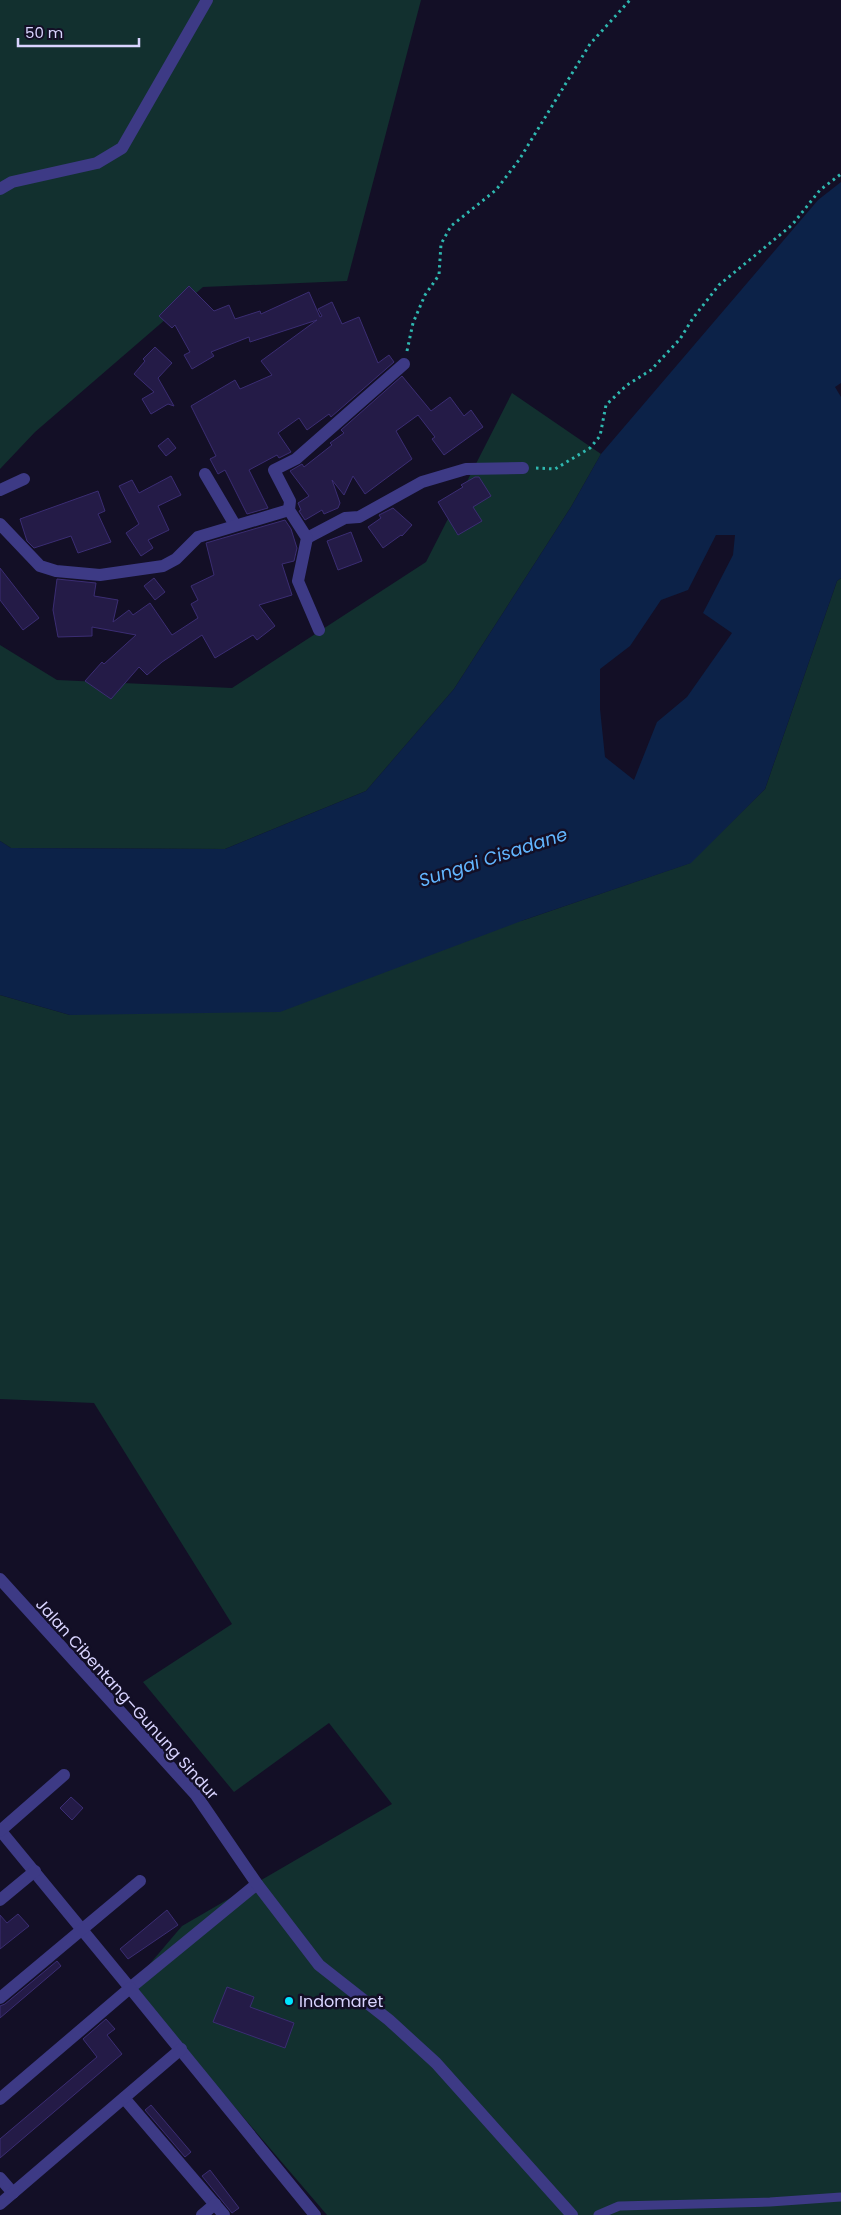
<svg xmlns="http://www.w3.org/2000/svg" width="841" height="2215" font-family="Poppins,sans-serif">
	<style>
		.green { fill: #12302f }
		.water { fill: #0c2248; fill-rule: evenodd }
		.building { fill: #241b47; stroke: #3b2d73 }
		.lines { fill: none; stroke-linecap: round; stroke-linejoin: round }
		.path { stroke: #2fb8b0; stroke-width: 3; stroke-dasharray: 2.5 4; stroke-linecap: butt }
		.service { stroke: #3d3a85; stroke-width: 9 }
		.minor { stroke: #3d3a85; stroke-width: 12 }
		.tertiary { stroke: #3d3a85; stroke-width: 12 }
		.poi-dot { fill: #00e5ff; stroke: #130f26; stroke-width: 2 }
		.labels { text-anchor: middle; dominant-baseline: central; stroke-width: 5; stroke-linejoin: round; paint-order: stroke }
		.street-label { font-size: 16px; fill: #d9d4ff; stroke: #130f26 }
		.poi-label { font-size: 16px; fill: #d9d4ff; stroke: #130f26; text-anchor: start }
		.water-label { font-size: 18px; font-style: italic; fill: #62b6ff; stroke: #130f26 }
	</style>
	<rect width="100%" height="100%" fill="#130f26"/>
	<g class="green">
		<path d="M0,0H421L347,281L203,287L35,432L0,469Z"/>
		<path d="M512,393L601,454L571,507L454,689L366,791L225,849L11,848L0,841V645L57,680L232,688L426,562Z"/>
		<path d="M841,578V2215H327L131,1986L182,1926L392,1804L329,1723L234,1792L143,1682L232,1624L94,1403L0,1399V995L70,1015L524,920L690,863L765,789L837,581Z"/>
	</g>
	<path class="water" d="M841,182V383L835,387L841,397V578L837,581L765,789L691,863L524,920L280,1012L70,1015L0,995V841L11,848L225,849L366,791L454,689L571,507L601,454L818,200ZM716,535H735L733,555L703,613L732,633L687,697L657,722L634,780L605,757L600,709V669L630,646L661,600L688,590Z"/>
	<g class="building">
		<path d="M189,286L214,311L229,305L235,319L260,311L261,314L309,292L320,317L322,316L318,309L332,302L342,324L359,317L378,363L389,355L394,362L331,417L329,414L307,430L299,418L278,433L291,452L279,458L277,455L249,470L268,508L247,514L225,470L218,474L210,459L216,456L191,406L235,380L240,389L272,375L261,361L317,320L250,342L249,337L211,352L214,356L192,369L184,355L190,352L175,325L172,328L159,316Z"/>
		<path d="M155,347L172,363L158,378L174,406L168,404L151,414L142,399L154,392L134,374L145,361L143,359Z"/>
		<path d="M402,376L431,411L450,397L464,416L471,410L483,427L444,455L432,439L435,437L418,415L396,431L412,459L365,494L353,476L344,495L332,480L340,503L338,508L324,514L322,510L305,520L299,511L301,510L298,503L309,496L290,471L302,464L304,467L332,445L330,443L344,433L341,430Z"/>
		<path d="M168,438L176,448L166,456L158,446Z"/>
		<path d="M171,476L181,495L158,506L169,530L148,540L153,548L141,556L126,533L139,524L119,486L132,480L139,493Z"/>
		<path d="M475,477H479L491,496L473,507L482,521L458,535L438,502L463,487L461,485Z"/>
		<path d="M98,491L105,511L98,514L111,542L78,553L71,536L34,548L27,541L20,519Z"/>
		<path d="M393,508L412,525L402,536L401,535L383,548L368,527L381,518L379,515Z"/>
		<path d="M285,520L291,529L297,548L294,561L282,564L292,595L259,605L275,626L257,640L253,635L215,658L202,635L162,662L147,675L139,667L111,699L85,681L102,662L104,664L136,635L92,627V636L58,637L53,610L57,579L96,583L94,596L118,600L113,622L129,610L133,615L150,603L172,635L198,618L191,604L198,600L191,586L214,575L206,543Z"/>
		<path d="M351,532L362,561L338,570L327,541Z"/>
		<path d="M0,568L39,618L23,630L0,600Z"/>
		<path d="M154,578L165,592L155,600L144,586Z"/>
		<path d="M71,1797L83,1808L72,1820L60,1808Z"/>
		<path d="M167,1910L178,1925L128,1959L120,1949Z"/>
		<path d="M18,1914L29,1926L0,1949V1915L7,1923Z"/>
		<path d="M57,1961L61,1966L0,2018V2006L5,2004Z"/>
		<path d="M227,1987L254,1997L250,2007L294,2023L285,2048L213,2022Z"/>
		<path d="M106,2019L115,2029L107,2035L122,2054L0,2158V2139L97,2057L83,2039Z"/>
		<path d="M151,2105L191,2152L185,2157L145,2110Z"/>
		<path d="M210,2170L239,2208L232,2213L202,2176Z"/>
	</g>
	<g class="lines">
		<g class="path">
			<path d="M407,351L413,323L425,295L439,275L441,244L451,226L496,190L519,160L590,44L630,0"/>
			<path d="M536,468L555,469L590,448L600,436L606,405L627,385L651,370L680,339L693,318L719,285L792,225L820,190L841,174"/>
		</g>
		<path class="service" d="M598,2215L619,2206L770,2202L841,2197"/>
		<g class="minor">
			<path d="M0,189L12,182L97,163L122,148L207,0"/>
			<path d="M205,474L235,525"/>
			<path d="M0,490L24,479"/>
			<path d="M0,524L40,566L56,571L100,575L163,566L176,559L198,537L289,510"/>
			<path d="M307,538L345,518L359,517L422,482L466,469L523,468"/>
			<path d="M319,630L298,581L307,538L289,510L290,501L274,470L296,459L404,364"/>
			<path d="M0,1830L130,1988L257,1884"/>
			<path d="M0,1831L64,1775"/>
			<path d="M0,1900L35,1871"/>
			<path d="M0,1998L140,1881"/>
			<path d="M124,2098L224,2215"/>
			<path d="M0,2099L130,1988L315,2215"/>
			<path d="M0,2178L13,2193"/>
			<path d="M0,2204L181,2049"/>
			<path d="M202,2215L215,2204"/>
		</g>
		<path class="tertiary" d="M0,1579L196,1795L257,1884L319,1965L389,2020L436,2063L572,2215"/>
	</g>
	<circle class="poi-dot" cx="289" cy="2001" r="5"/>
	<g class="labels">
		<g class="street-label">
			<text transform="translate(127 1699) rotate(48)">Jalan Cibentang–Gunung Sindur</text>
		</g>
		<g class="poi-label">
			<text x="299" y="2001">Indomaret</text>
		</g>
		<g class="water-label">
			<text transform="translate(493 857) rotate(-18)">Sungai Cisadane</text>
		</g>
	</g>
	<path d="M18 38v8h121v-8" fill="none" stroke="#d9d4ff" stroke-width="2.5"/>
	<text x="25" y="38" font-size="15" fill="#d9d4ff" stroke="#130f26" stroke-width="4" paint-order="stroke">50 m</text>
</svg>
